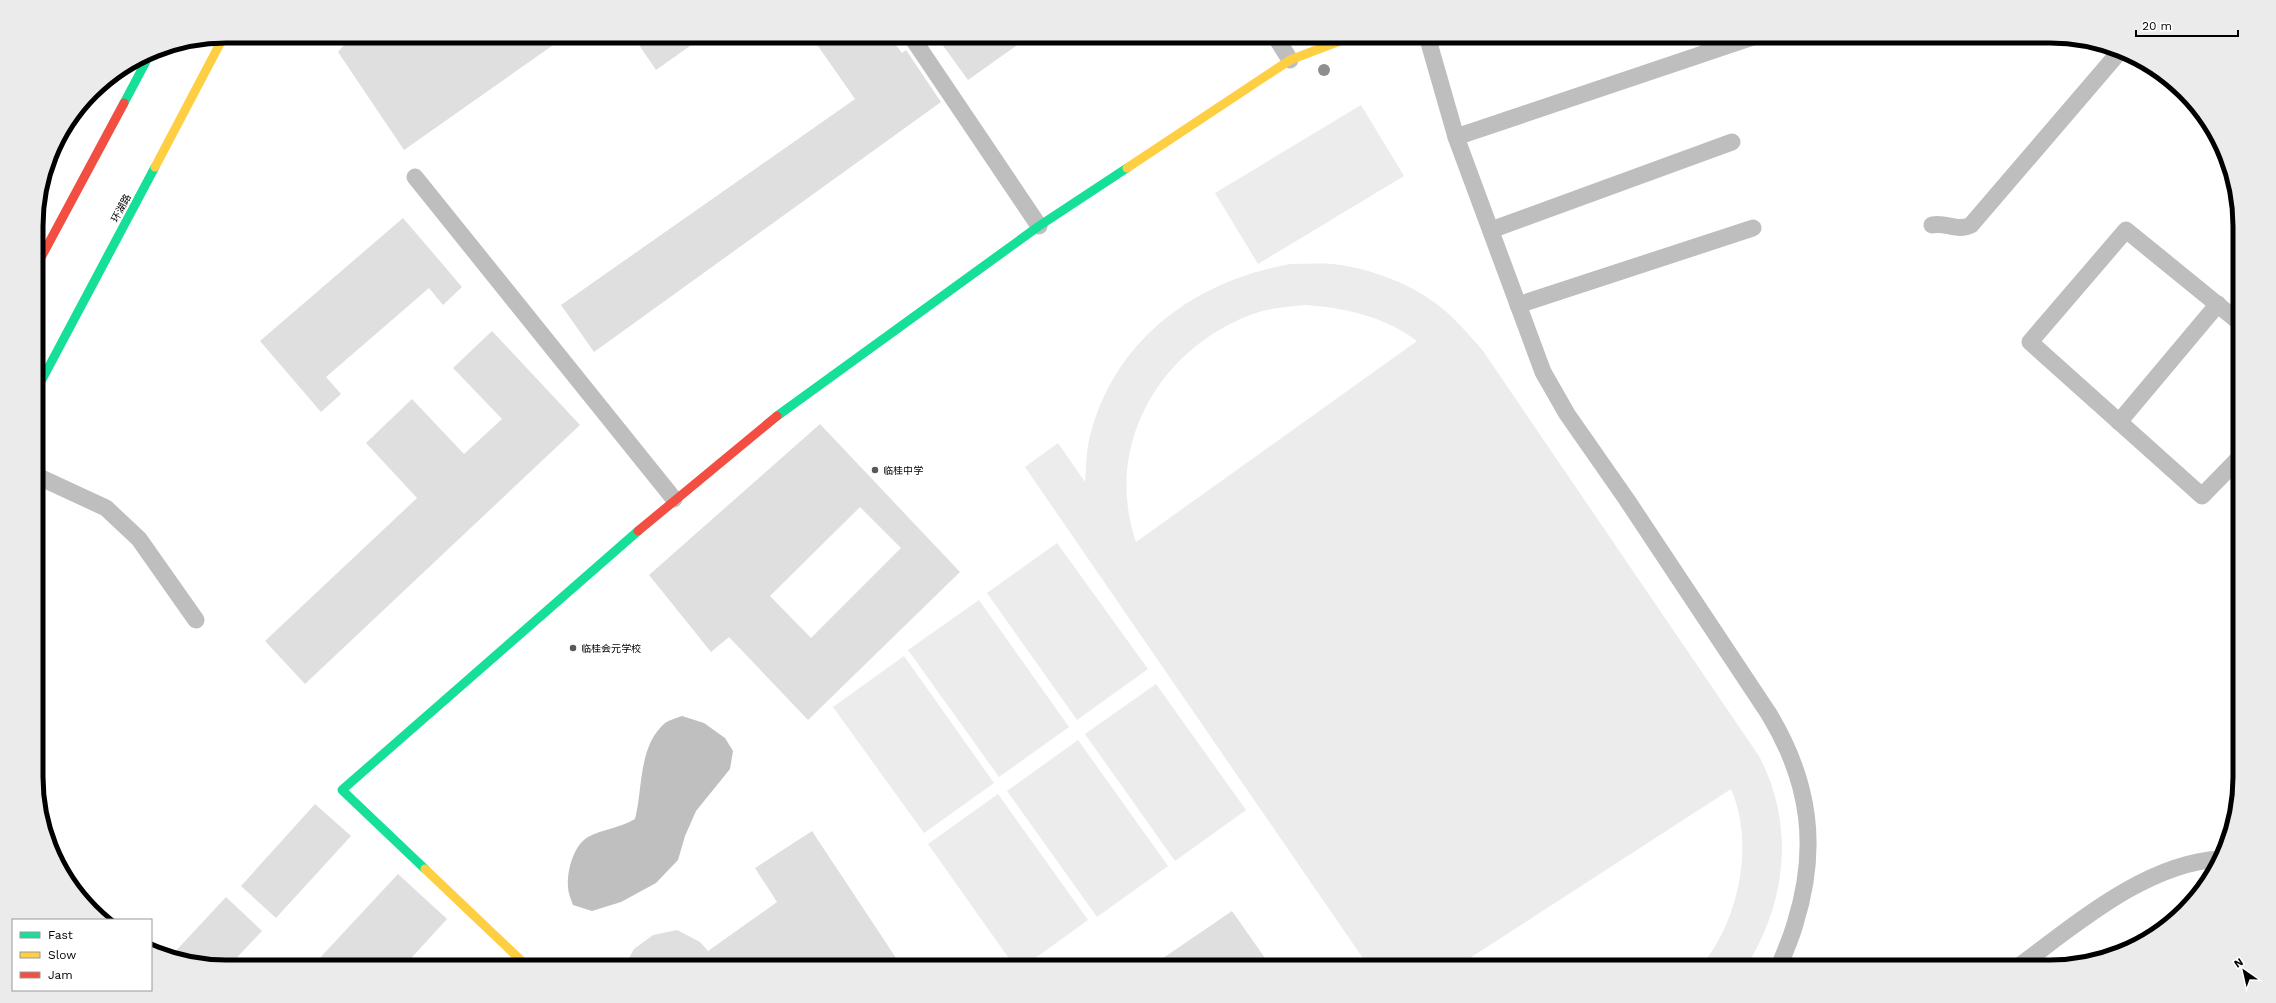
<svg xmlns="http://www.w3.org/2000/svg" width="2276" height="1003" font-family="'Work Sans','Noto Sans SC',sans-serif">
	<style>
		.green { fill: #ececec; fill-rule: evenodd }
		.water { fill: #bfbfbf }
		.building { fill: #dfdfdf; fill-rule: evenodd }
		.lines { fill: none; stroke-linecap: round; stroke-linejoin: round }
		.lane { stroke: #bebebe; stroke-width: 17 }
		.fast { stroke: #16e098; stroke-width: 9 }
		.slow { stroke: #ffcf43; stroke-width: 9 }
		.jam { stroke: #f24e42; stroke-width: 9 }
		.tree { fill: #8f8f8f }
		.poi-dot { fill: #595959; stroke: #fff; stroke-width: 1.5 }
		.labels { text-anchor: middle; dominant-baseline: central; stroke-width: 4; stroke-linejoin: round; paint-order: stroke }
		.street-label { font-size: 10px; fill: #000; stroke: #fff }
		.poi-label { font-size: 10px; fill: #000; stroke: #fff; text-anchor: start }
		.rim { fill: none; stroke: #000; stroke-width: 5 }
	</style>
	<rect width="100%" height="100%" fill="#fff"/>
	<g class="green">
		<path d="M1361,105L1404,176L1258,264L1215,193Z"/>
		<path d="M1290,264C1304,264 1319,263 1333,264C1376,269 1423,288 1454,319C1464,329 1474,340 1483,351L1759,756C1795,825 1787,901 1746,967H1700C1739,922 1755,844 1731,789L1456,967H1369L1025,467L1058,443L1085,482C1086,470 1086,457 1088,445C1110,343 1191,282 1290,264ZM1304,305C1343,307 1386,317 1417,341L1136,542C1103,445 1160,348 1253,314C1269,308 1287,307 1304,305Z"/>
		<path d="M1057,543L1148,669L1077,720L987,593Z"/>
		<path d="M979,600L1069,727L999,777L908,650Z"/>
		<path d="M904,656L994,783L924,833L833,707Z"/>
		<path d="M1156,684L1246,810L1175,861L1085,734Z"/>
		<path d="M1078,740L1168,866L1097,917L1007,791Z"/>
		<path d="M998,794L1088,920L1023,967H1015L928,844Z"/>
	</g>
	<path class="water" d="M682,716L704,723L725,738L733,751L730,769L696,811L685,836L678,860L656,883L621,902L592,911L573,905C571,899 568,893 568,887C567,871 573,846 588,837C603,829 620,828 635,819C643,789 638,746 665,723C669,720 677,718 682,716Z"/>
	<g class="building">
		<path d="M352,36H566L404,150L338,52Z"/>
		<path d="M633,36H704L656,70Z"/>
		<path d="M811,36H889L902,53L906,50L941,102L594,352L561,305L855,99Z"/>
		<path d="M936,36H1030L968,80Z"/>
		<path d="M403,218L462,287L443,305L429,288L326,377L341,394L321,412L260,341Z"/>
		<path d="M492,331L580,425L305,684L265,641L417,498L366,443L412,399L464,454L502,419L453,368Z"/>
		<path d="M820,424L960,572L808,720L729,637L711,652L649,575ZM860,507L901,548L811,638L770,596Z"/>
		<path d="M315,804L351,836L276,918L241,886Z"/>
		<path d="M812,831L902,967H624L634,949L653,935L677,930L700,942L708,951L777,902L755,868Z"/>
		<path d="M398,874L447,919L403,967H323L317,961Z"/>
		<path d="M226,897L262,931L228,967L171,956Z"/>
		<path d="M1232,911L1265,958L1253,967H1150Z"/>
	</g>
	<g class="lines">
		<g class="lane">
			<path d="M911,36L1039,226"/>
			<path d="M1275,36L1290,60"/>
			<path d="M1427,36L1456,137L1543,372L1567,414L1627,500L1769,714C1810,782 1819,848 1795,924C1791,939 1784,953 1779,967"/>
			<path d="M1456,137L1756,36"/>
			<path d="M415,177L674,499"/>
			<path d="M1932,225C1947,222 1957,232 1971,225L2121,50"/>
			<path d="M1491,230L1732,142"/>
			<path d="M1518,305L1753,228"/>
			<path d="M2239,322L2126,230L2030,342L2202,496L2239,458"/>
			<path d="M2119,422L2218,304"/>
			<path d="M37,476L106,508L139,539L196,620"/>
			<path d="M2018,967C2075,925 2146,863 2220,859"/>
		</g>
		<g class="fast">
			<path d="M124,103L151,52"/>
			<path d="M37,389L155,167"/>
			<path d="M777,416L1039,226L1127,168"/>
			<path d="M425,869L342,790L638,531"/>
		</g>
		<g class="slow">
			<path d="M155,167L224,36"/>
			<path d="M1127,168L1290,60L1353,36"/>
			<path d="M425,869L528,967"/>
		</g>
		<g class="jam">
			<path d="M37,265L124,103"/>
			<path d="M638,531L777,416"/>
		</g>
	</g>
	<circle class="tree" cx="1324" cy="70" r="6"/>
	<g class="poi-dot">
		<circle cx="875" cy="470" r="4"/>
		<circle cx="573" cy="648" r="4"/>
	</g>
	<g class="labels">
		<g class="street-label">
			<text transform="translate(121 208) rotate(-62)">环湖路</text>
		</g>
		<g class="poi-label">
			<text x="883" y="470">临桂中学</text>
			<text x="581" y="648">临桂会元学校</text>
		</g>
	</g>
	<path d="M0 0H2276V1003H0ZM226 43H2050A183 183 0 0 1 2233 226V777A183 183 0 0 1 2050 960H226A183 183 0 0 1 43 777V226A183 183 0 0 1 226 43Z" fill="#ebebeb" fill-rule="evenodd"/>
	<path class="rim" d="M226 43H2050A183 183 0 0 1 2233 226V777A183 183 0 0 1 2050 960H226A183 183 0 0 1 43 777V226A183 183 0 0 1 226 43Z"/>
	<rect x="12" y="919" width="140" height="72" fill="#ffffff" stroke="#999999"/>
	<rect x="20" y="932" width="20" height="6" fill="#16e098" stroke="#999999"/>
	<text x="48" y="939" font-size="12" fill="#000000">Fast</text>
	<rect x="20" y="952" width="20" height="6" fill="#ffcf43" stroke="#999999"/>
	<text x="48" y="959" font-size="12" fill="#000000">Slow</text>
	<rect x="20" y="972" width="20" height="6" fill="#f24e42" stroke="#999999"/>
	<text x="48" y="979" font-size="12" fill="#000000">Jam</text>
	<g transform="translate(2244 971) rotate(326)" stroke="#ffffff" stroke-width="3" paint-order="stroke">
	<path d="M0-3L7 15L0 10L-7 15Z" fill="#000000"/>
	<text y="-6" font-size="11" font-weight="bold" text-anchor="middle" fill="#000000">N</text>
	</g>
	<path d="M2136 30v6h102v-6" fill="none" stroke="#000000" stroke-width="2"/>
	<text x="2142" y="30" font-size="12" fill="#000000" stroke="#ffffff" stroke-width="3" paint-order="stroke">20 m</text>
</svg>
